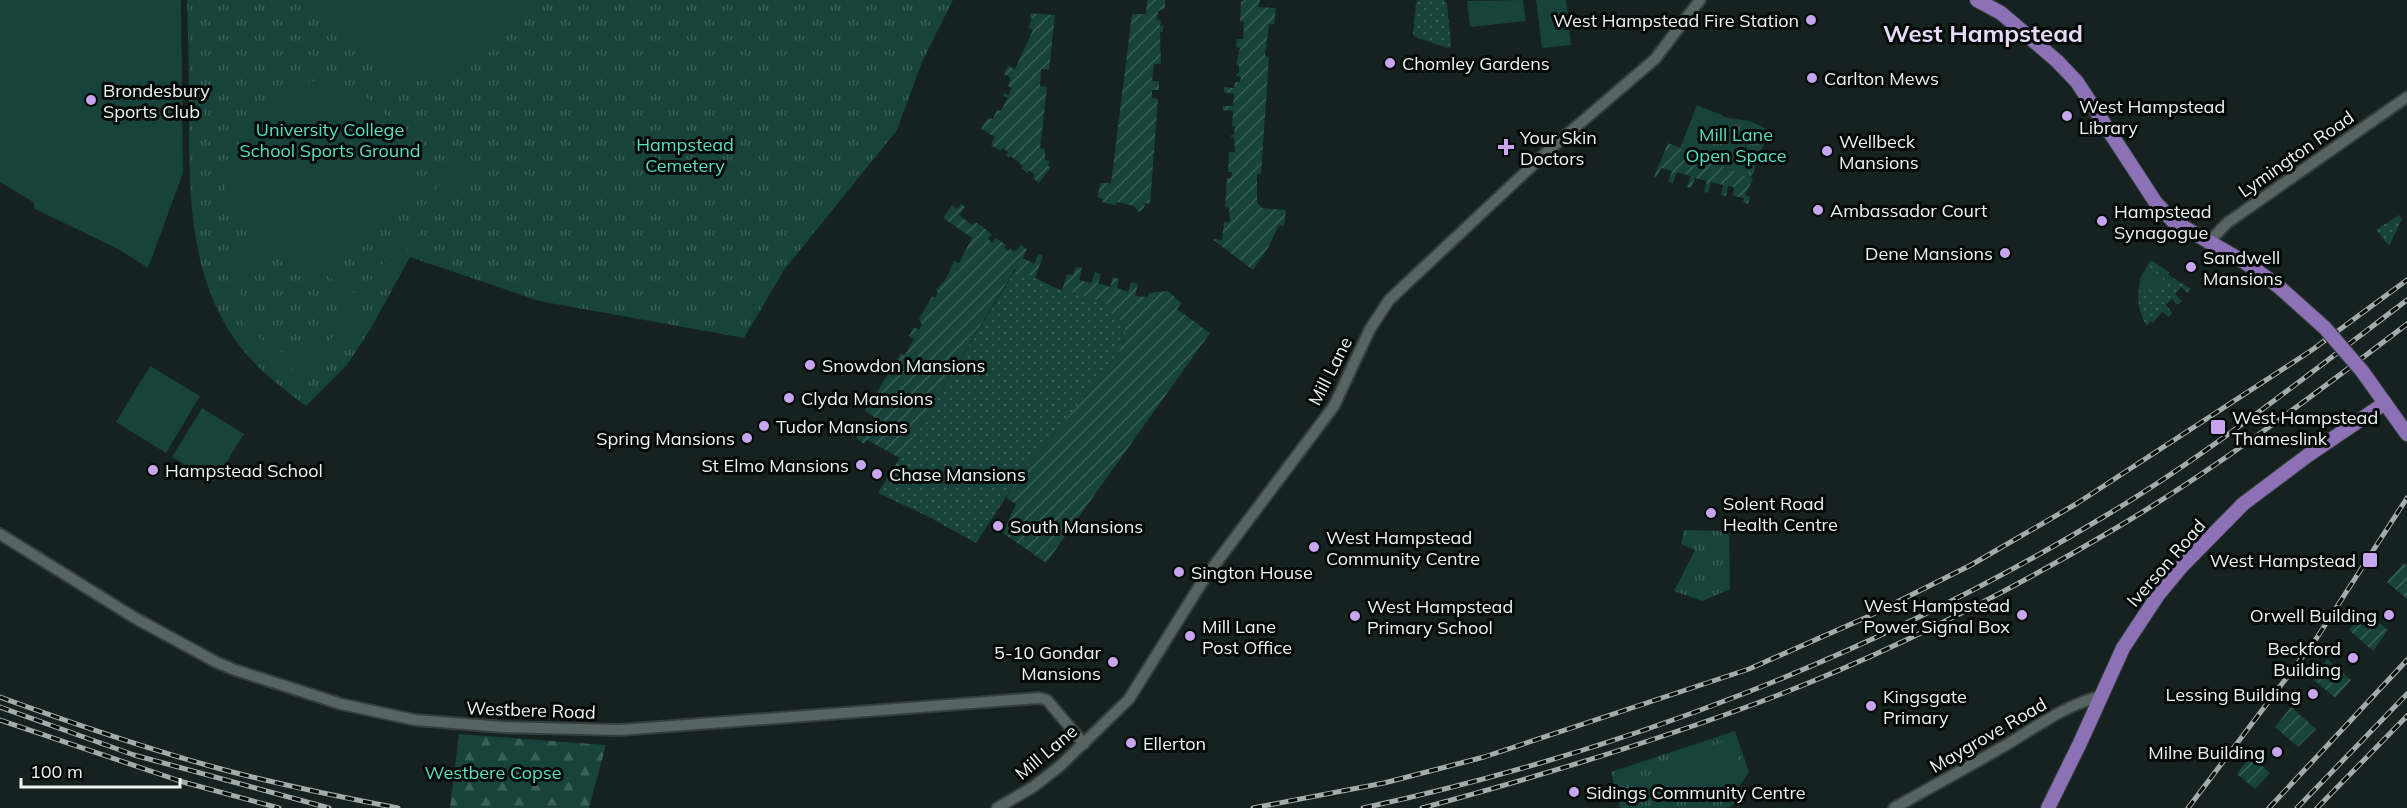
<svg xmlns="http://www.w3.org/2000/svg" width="2407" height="808" font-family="Mulish,sans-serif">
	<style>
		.grass { fill: url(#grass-dots) }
		.forest { fill: url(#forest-firs) }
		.park { fill: url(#park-tufts) }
		.garden { fill: url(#garden-furrows) }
		.pitch { fill: #17433a; fill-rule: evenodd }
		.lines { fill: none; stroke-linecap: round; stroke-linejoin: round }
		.minor-casing { stroke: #353e3c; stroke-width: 14 }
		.major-casing { stroke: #353e3c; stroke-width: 16 }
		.minor { stroke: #566561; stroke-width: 10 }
		.major { stroke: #8d71b6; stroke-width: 14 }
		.rail-casing { stroke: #a2acaa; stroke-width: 5 }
		.rail { stroke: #050a09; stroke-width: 3; stroke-dasharray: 9; stroke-linecap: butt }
		.major-bridge-casing { stroke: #353e3c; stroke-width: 16; stroke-linecap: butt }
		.major-bridge { stroke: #8d71b6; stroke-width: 14 }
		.poi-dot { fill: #c7a6ef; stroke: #050a09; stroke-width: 2 }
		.labels { text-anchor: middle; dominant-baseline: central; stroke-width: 6; stroke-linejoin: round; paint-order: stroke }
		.poi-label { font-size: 18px; fill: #ecf4f2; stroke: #050a09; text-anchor: start }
		.park-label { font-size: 18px; fill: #5adfc4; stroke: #050a09 }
		.street-label { font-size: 18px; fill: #ecf4f2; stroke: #050a09 }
		.district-label { font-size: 24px; font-weight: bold; fill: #e6daf7; stroke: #050a09 }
	</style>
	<defs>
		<pattern id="grass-dots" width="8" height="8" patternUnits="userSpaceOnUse" patternTransform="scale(1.5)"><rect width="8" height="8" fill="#17433a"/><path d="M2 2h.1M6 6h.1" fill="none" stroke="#395f57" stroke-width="1.8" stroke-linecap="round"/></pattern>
		<pattern id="forest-firs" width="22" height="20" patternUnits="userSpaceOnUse" patternTransform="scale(1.5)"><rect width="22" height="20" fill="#17433a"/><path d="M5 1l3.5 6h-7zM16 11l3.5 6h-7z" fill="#395f57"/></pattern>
		<pattern id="park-tufts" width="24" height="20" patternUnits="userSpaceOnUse" patternTransform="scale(1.5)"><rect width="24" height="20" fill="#17433a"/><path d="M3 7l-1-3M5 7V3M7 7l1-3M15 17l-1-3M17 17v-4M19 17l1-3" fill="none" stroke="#395f57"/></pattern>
		<pattern id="garden-furrows" width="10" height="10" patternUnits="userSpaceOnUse" patternTransform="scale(1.5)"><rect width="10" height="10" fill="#17433a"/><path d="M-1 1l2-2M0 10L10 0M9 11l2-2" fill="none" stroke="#395f57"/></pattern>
	</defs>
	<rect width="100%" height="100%" fill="#15221f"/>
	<g class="grass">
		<path d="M1418,0H1444L1447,3L1451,46L1448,48L1415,37L1413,34L1416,2Z"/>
		<path d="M2399,215L2402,219L2389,246L2376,230Z"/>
		<path d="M2151,260L2169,272L2168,275L2191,289L2188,293L2181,287L2175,294L2182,301L2178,305L2172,299L2166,305L2172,313L2169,317L2162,312L2153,323L2151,321L2147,326C2133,304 2137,280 2151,260Z"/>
		<path d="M1016,269L1058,289L1109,303L1107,310L1124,323C1128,337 1121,348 1115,359L1020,476L976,543L927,516L878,493Z"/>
	</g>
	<path class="forest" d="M459,734L606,745L589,808H450Z"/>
	<g class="park">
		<path d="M187,0H953L922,62L897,130L784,270L744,338L539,301L410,257L370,330L347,365L306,406C281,387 258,370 239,345C187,277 189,186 189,105C189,70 188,35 187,0Z"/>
		<path d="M1719,114L1727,118L1750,121L1769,130L1751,178L1700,157Z"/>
		<path d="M2147,266L2164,278L2158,291H2139L2140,279Z"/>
		<path d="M1684,530L1729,531L1730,589L1702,601L1674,591L1695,550L1681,544Z"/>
		<path d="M1735,731L1749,772L1735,792L1739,800L1729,808H1620L1611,772Z"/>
	</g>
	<g class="garden">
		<path d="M1147,0H1165V8L1158,11L1157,19L1161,20L1160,26H1163V32H1160L1161,64H1154L1152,81H1159V90H1152V98L1158,99L1150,204L1145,203L1144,208L1139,212L1134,206L1116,202L1115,205L1102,202L1103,199L1097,197L1101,183H1111L1132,14H1146Z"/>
		<path d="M1245,0H1260L1258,7L1276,8L1274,24H1269L1265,56L1269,57L1261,174H1257V202L1262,208L1286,210L1284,226L1279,225L1268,248L1253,270L1212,239L1222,240L1224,222H1230L1229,208L1225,207L1227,178H1231L1232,172H1228L1229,152H1235L1234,138L1231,137V135H1234L1235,126H1232L1233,111L1223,110V106H1233L1234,94L1224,92V87L1234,88L1235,82H1240L1241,77L1236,76V74L1239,73V66L1236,65L1240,48L1236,47L1237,39H1243L1244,22L1240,21L1241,2Z"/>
		<path d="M1030,13L1055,15L1049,70L1041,69L1040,86L1047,87L1040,148L1045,149V160L1049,161L1048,166L1051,167L1039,183L1033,178L1035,175L1029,170L1027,173L1021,168L1023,166L1011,156L1009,158L1006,156L1008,152L1003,148L1000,151L991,145L995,137L981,129L988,118L993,119L997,110L1001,111L1008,98L1003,96L1004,93L1009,95L1012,88L1008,86L1011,78L1004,74L1008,66L1015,69L1033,30L1028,28L1032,19L1030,17Z"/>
		<path d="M1668,143L1753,179L1745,195L1750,197L1748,204L1743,202L1744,198L1733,196L1734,187L1728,186L1726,196L1721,195L1723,185L1711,182L1708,193L1704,192L1707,181L1695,178L1691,188L1687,187L1691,176L1677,172L1673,183L1668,182L1672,171L1661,168L1656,178L1654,177Z"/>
		<path d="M961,204L965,207L959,215L972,225L976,222L992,234L988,239L992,243L996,238L1006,245L1004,247L1008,251L1010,249L1015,252L1021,245L1027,249L1023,258L1034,264L1039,254L1043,256L1035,278L1015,269L900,458L867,440L864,444L856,438L866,423L869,425L874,417L865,411L901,353L905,355L914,339L909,336L914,327L919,330L922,324L919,319L932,297L935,298L938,292L936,290L946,279L954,261L959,263L972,238L943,218L952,205L957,209Z"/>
		<path d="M1076,267L1082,268L1079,280L1091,283L1095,272L1101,274L1098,283L1110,287L1113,277L1119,279L1117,288L1128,292L1131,282L1138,284L1135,296L1148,297L1149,293L1168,291L1181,303L1177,309L1210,333L1046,563L1003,533L1016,504L1006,498L1020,476L1115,359C1121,348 1128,337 1124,323L1107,310L1108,303L1062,290L1067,274L1073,275Z"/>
		<path d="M2404,563L2407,566V599L2387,582Z"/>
		<path d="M2363,610L2388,630L2373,651L2349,630Z"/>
		<path d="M2327,659L2351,680L2335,698L2313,679Z"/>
		<path d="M2291,707L2316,729L2298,747L2275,727Z"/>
		<path d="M2251,755L2270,773L2255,789L2237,774Z"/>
	</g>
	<g class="pitch">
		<path d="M0,0H181L183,173L148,268L120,250L35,209L33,202L0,182Z"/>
		<path d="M320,0H526C517,20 504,37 489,52C448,91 409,88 364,57C346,45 326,23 320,0Z"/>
		<path d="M1523,0L1526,21L1470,27L1467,1Z"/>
		<path d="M1536,0H1566L1571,45L1542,48Z"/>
		<path d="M320,81C330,82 341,84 351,88C380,102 419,145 413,179C408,209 360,254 333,266C350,281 361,298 356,322C350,350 318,365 291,355C281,352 273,344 264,338C253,330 240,322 234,310C217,281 235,252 262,239C246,223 228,204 224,181C221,158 269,100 288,88C298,82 309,82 320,81ZM274,249C282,256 290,263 301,267C306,269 313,269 318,270C335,276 348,298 345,315C342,338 316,354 293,344C285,340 278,333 271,328C250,313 229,296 244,268C250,257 261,251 274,249Z"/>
		<path d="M1697,105L1719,114L1700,157L1680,148Z"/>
		<path d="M457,161L466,168L373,297L363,291Z"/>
		<path d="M249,331L315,374L310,382L246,336Z"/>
		<path d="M150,366L200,396L166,453L116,422Z"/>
		<path d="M202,408L244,434L214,482L172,457Z"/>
		<path d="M1731,739L1744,779L1679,801L1665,762Z"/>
	</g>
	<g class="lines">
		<defs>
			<g id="minor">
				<path d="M2208,243L2227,223L2407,97"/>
				<path d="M0,534L135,618L216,662L235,670L341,704L415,720L503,727L620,730L1039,698L1047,700L1084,744"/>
				<path d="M997,808L1033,787L1060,766L1129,699L1204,579L1334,406L1370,329L1389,300L1550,149L1655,59L1700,0"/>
				<path d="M1894,808C1933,786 1972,765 2011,742C2040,724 2067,705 2101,696"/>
			</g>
			<g id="major">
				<path d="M1977,0L2001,13L2057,61L2077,82L2156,203L2173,221L2246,263L2278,286L2325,328"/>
				<path d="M2362,371L2407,434"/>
				<path d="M2048,808L2080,743L2123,648L2158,595L2182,566L2243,504L2307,456L2385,403"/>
			</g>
		</defs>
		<use href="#minor" class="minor-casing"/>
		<use href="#major" class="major-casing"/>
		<use href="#minor" class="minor"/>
		<use href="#major" class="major"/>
		<defs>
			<g id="rail">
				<path d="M0,697C69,722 139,746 210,766C271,783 335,796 398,808"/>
				<path d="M0,707L134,755L329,808"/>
				<path d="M0,720L183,782L279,808"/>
				<path d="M1253,808L1384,783L1484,757L1749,669L1867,617L1971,565L2076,504L2312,350L2407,280"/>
				<path d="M1363,808C1623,752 1877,654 2105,516C2209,454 2310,373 2407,300"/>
				<path d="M1422,808C1526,780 1629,749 1730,713C1862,666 1991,602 2111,531C2215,470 2311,397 2407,324"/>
				<path d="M2188,808L2316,639L2407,498"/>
				<path d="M2269,808L2407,660"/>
				<path d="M2297,808L2407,694"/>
				<path d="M2317,808L2407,716"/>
			</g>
		</defs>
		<use href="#rail" class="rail-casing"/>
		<use href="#rail" class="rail"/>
		<defs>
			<path id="major-bridge" d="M2325,328L2362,371"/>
		</defs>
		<use href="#major-bridge" class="major-bridge-casing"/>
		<use href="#major-bridge" class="major-bridge"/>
	</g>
	<g class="poi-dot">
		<circle cx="1811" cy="20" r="6"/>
		<circle cx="1390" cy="63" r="6"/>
		<circle cx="1812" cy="78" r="6"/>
		<circle cx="91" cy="100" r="6"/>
		<circle cx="2067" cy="116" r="6"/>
		<path d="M1503 138h6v6h6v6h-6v6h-6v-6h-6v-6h6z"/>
		<circle cx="1827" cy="151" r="6"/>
		<circle cx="1818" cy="210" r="6"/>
		<circle cx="2102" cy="221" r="6"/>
		<circle cx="2005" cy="253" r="6"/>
		<circle cx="2191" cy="267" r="6"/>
		<circle cx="810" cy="365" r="6"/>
		<circle cx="789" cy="398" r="6"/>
		<circle cx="764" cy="426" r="6"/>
		<rect x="2210" y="419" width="16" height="16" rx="3"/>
		<circle cx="747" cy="438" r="6"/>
		<circle cx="861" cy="465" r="6"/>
		<circle cx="153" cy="470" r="6"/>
		<circle cx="877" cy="474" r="6"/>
		<circle cx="1711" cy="513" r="6"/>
		<circle cx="998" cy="526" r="6"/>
		<circle cx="1314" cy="547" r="6"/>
		<rect x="2362" y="552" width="16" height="16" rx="3"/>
		<circle cx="1179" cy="572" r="6"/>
		<circle cx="2022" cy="615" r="6"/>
		<circle cx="2389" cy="615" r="6"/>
		<circle cx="1355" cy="616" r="6"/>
		<circle cx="1190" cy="636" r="6"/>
		<circle cx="2353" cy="658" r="6"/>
		<circle cx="1113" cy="662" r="6"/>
		<circle cx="2313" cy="694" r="6"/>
		<circle cx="1871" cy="706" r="6"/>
		<circle cx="1131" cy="743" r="6"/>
		<circle cx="2277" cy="752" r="6"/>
		<circle cx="1574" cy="792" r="6"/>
	</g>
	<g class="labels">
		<g class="poi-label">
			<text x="1799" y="20" text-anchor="end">West Hampstead Fire Station</text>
			<text x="1402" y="63">Chomley Gardens</text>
			<text x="1824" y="78">Carlton Mews</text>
			<text x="103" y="90">Brondesbury<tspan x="103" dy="21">Sports Club</tspan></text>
			<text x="2079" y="106">West Hampstead<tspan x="2079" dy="21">Library</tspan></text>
			<text x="1520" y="137">Your Skin<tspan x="1520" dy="21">Doctors</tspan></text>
			<text x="1839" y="141">Wellbeck<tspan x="1839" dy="21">Mansions</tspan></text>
			<text x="1830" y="210">Ambassador Court</text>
			<text x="2114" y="211">Hampstead<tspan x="2114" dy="21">Synagogue</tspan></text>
			<text x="1993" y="253" text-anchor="end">Dene Mansions</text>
			<text x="2203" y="257">Sandwell<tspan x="2203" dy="21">Mansions</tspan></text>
			<text x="822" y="365">Snowdon Mansions</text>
			<text x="801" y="398">Clyda Mansions</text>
			<text x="2232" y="417">West Hampstead<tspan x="2232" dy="21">Thameslink</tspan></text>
			<text x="776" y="426">Tudor Mansions</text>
			<text x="735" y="438" text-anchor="end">Spring Mansions</text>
			<text x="849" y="465" text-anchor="end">St Elmo Mansions</text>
			<text x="165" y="470">Hampstead School</text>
			<text x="889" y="474">Chase Mansions</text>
			<text x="1723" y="503">Solent Road<tspan x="1723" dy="21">Health Centre</tspan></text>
			<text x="1010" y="526">South Mansions</text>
			<text x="1326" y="537">West Hampstead<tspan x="1326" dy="21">Community Centre</tspan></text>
			<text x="2356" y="560" text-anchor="end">West Hampstead</text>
			<text x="1191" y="572">Sington House</text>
			<text x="2010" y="605" text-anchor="end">West Hampstead<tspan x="2010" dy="21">Power Signal Box</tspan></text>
			<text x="1367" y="606">West Hampstead<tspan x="1367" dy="21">Primary School</tspan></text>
			<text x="2377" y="615" text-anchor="end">Orwell Building</text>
			<text x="1202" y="626">Mill Lane<tspan x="1202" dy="21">Post Office</tspan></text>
			<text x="2341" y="648" text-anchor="end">Beckford<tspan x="2341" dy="21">Building</tspan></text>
			<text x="1101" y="652" text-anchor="end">5-10 Gondar<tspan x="1101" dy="21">Mansions</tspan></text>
			<text x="2301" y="694" text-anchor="end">Lessing Building</text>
			<text x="1883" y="696">Kingsgate<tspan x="1883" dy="21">Primary</tspan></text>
			<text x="1143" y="743">Ellerton</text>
			<text x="2265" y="752" text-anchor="end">Milne Building</text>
			<text x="1586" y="792">Sidings Community Centre</text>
		</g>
		<g class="park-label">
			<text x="330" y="129">University College<tspan x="330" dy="21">School Sports Ground</tspan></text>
			<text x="1736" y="134">Mill Lane<tspan x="1736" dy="21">Open Space</tspan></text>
			<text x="685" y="144">Hampstead<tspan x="685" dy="21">Cemetery</tspan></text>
			<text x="493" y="772">Westbere Copse</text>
		</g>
		<g class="street-label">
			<text transform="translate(2296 154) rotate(-35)">Lymington Road</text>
			<text transform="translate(1330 371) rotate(-63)">Mill Lane</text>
			<text transform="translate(2166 563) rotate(-49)">Iverson Road</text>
			<text transform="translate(531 710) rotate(2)">Westbere Road</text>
			<text transform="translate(1988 735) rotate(-30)">Maygrove Road</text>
			<text transform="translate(1046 752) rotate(-40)">Mill Lane</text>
		</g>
		<g class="district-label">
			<text x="1983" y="33">West Hampstead</text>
		</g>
	</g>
	<path d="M21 778v9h159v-9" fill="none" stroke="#ecf4f2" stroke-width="3"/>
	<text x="30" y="778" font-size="18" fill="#ecf4f2" stroke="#050a09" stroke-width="4.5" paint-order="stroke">100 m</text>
</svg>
